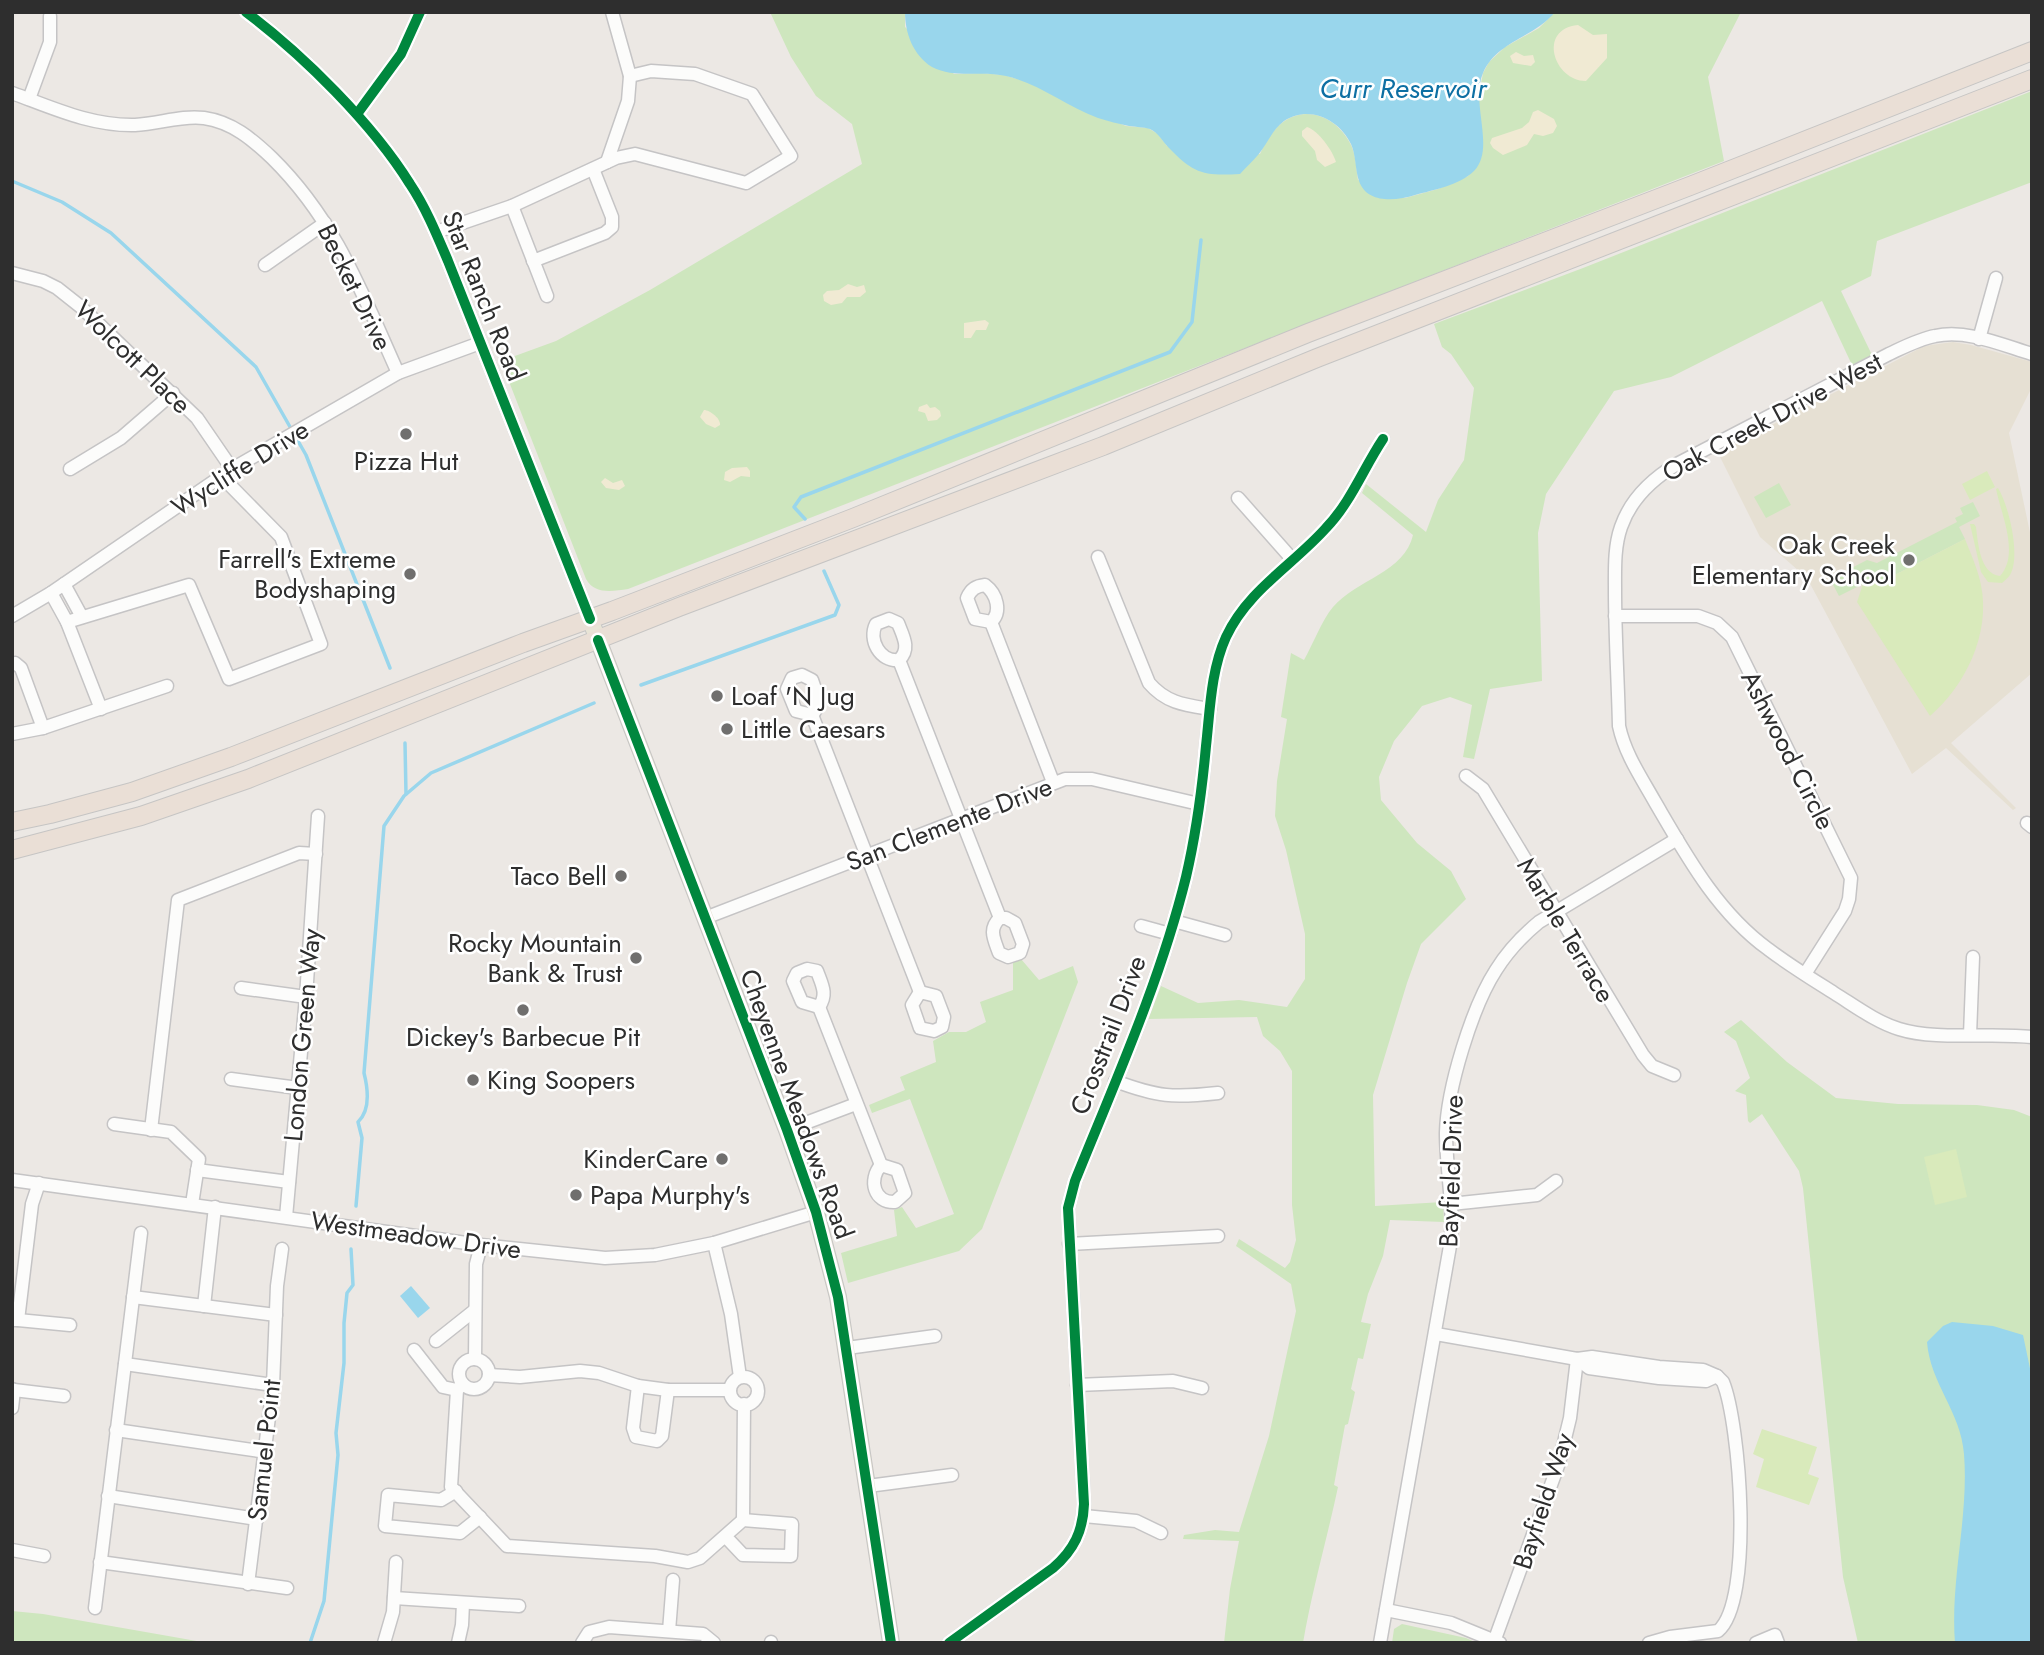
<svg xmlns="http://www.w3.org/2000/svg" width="2044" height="1655" font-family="Jost,sans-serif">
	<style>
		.education { fill: #e6e0d3 }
		.green { fill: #cee6be }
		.sand { fill: #f0ead3 }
		.pitch { fill: #d9eabb }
		.water { fill: #99d6ec }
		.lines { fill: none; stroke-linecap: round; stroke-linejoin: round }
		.stream { stroke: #99d6ec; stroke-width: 3.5 }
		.minor-casing { stroke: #c5c4c5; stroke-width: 15 }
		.major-casing { stroke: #c6c5c4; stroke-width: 18 }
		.highway-casing { stroke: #c6c5c4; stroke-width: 20 }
		.minor { stroke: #fcfcfb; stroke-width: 12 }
		.major { stroke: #e8e4d6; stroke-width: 16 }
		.highway { stroke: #eadfd6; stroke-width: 18 }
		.cycleway-casing { stroke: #fff; stroke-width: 15 }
		.cycleway { stroke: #00873e; stroke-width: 10 }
		.poi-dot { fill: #706f6e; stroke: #fff; stroke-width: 2.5 }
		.labels { text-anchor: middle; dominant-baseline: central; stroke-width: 5; stroke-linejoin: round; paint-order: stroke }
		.street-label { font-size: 26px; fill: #2e2e2e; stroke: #fff }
		.poi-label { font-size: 26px; fill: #2e2e2e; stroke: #fff; text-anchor: end }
		.water-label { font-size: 28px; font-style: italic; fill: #0d6fa3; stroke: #fff }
	</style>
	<rect width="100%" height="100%" fill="#ece8e4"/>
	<path class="education" d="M1953,342L1971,345L2032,362V387L2009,433L2032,542V673L1951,743L2016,808L2013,810L1946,748L1912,774L1807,578L1760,537L1718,453L1924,346Z"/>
	<g class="green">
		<path d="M770,12H905V27L954,74L981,73L1004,75L1034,84L1065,101L1126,126L1148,128L1158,134L1167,146L1260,154C1266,141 1274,127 1286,120C1311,105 1338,120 1350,143C1356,153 1356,169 1358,180L1405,198L1438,189L1468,176L1483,148L1478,100L1483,73L1489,62L1505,47L1539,28L1555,12H1741L1708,77L1724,161L628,589C613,591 595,595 586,579L501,361L556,341L650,290L862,164L852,124L816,96L791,57Z"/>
		<path d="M2032,91V182L1877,241L1871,276L1841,291L1872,355L1852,365L1822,301L1671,377L1614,391L1546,494L1538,533L1542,681L1490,689L1474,759L1463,757L1472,705L1450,697L1422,706L1394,741L1379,777L1381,800L1417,843L1451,871L1466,899L1421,944L1407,983L1373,1095L1375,1206L1443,1202L1444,1222L1390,1220L1383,1256L1368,1294L1361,1322L1371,1324L1363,1359L1358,1358L1351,1389L1355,1392L1348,1424L1345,1425L1334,1485L1338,1487C1327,1539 1312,1590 1303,1643H1224L1230,1589L1239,1541L1183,1539L1184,1535L1215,1530L1239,1532L1269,1436L1296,1311L1291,1284L1236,1246L1239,1239L1285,1268L1290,1262L1296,1240L1292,1205V1071L1280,1051L1263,1036L1257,1017L1148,1019L1161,986L1198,1003L1239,1000L1287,1007L1305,979V934L1286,850L1275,816L1277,781L1287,719L1281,717L1291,653L1304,660C1313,644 1322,620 1333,607C1356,580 1405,572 1413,535L1362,493L1366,484L1426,532L1438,500L1464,460L1474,388L1451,354L1442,347L1434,324L1583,268Z"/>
		<path d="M1779,483L1791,505L1766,518L1754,497Z"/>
		<path d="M1973,502L1980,516L1959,527L1965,539L1885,580L1875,578L1839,596L1830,579L1867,560L1877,563L1957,522L1955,518L1963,514L1960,508Z"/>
		<path d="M1021,959L1039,980L1073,966L1078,982L982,1229L959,1251L848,1283L841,1253L897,1236L894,1210L902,1207L916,1228L954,1214L910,1099L872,1113L869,1105L905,1090L900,1077L936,1062L933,1041L949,1032H966L986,1022L980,1002L1013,990V962Z"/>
		<path d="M1741,1020L1787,1062L1836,1098L1898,1104L1977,1105L2014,1110L2032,1117V1643H1858L1843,1577L1803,1188L1799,1171L1762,1114L1750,1123L1748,1121L1746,1095L1735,1091L1750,1078L1736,1041L1724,1032Z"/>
		<path d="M12,1611L43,1614L208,1643H12Z"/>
		<path d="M1402,1624L1466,1638L1477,1643H1392L1394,1629Z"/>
	</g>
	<g class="sand">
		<path d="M1578,25L1593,35L1607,34V58L1586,81C1554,81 1537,29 1578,25Z"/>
		<path d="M1516,52L1524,56L1533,55L1535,62L1531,66L1513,63L1510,56Z"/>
		<path d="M1538,110L1554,119L1557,126L1553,133L1543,136L1534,134L1527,145L1503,155L1493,148L1490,143L1492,138L1522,128L1529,122L1533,112Z"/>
		<path d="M1307,127C1318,130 1333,151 1336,162L1325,167L1317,160L1315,151L1302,136V131Z"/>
		<path d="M848,284L857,287L864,285L866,292L860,297H847L842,303L831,305L824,301L823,295L827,291L839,290Z"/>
		<path d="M985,320L989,323L986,330H976L971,338H964V323Z"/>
		<path d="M927,404L930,408L935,407L940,411L941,416L937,420L928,421L925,413L918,411L919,407Z"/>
		<path d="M704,410C710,410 721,419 720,425L715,428L706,424L700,417Z"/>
		<path d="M747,467L750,471V477L741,476L730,482L724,480L725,472L732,468Z"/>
		<path d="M605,478L613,483L622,480L625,486L619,490L606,488L601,482Z"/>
	</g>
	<g class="pitch">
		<path d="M1987,471L1995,487L1970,500L1962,484Z"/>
		<path d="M1998,488C2009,506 2021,556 2010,575C2008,578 2005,580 2002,583L1988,582L1981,572L1970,524H1974L1976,527C1978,543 1980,574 2000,576C2020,554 2001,514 1996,489Z"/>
		<path d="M1965,539C1971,554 1978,570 1981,585C1991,634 1965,686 1930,716L1857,602L1863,584L1875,577L1885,580Z"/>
		<path d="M1956,1149L1967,1197L1935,1205L1924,1157Z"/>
		<path d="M1762,1429L1817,1447L1808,1474L1819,1478L1809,1505L1756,1487L1764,1459L1753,1454Z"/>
	</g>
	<g class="water">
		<path d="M905,12H1555C1535,37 1496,42 1483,73C1470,103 1496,148 1474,171C1460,185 1433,190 1415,195C1396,201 1367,204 1359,181C1355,169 1356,155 1351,144C1340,120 1309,104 1284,121C1272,130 1268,143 1258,155C1253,161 1246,167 1240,174C1204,176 1194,174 1169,148C1162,141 1159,133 1150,129C1143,127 1136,127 1129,126C1119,124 1108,121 1098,118C1065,106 1040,84 1006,76C982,70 955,79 932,67C913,55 905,33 905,12Z"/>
		<path d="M411,1286L430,1308L418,1318L400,1296Z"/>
		<path d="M1952,1322L1993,1326L2023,1335L2032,1378V1643H1955C1950,1580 1969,1517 1964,1454C1961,1412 1930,1383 1927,1342L1943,1326Z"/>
	</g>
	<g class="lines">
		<g class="stream">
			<path d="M12,181L62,202L111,233L256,367L306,455L390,668"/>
			<path d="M805,519L794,507L801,497L1170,352L1192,322L1201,240"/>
			<path d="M641,685L835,615L839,605L824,571"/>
			<path d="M405,743L406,794"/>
			<path d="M356,1206L362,1138L358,1122C371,1110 368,1089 364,1073L384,826L404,796L431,773L594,703"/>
			<path d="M310,1643L324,1601L338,1455L336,1433L344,1363V1323L347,1293L353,1285L351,1249"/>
		</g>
		<defs>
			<g id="minor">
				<path d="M246,12C303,55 372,123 410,184C426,208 437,235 448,261L590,619"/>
				<path d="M12,93C53,108 91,126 135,125C159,124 181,115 204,118C232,122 252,139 272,158C336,221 362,293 398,373"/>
				<path d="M29,99L50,42V16"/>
				<path d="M357,114L401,54L420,12"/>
				<path d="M607,162L628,101L630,76"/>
				<path d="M512,206L547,296"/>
				<path d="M436,232L512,206L616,158L635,154L746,183L791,156L752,94L695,74L651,71L630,76L612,12"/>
				<path d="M533,261L605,233L612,227V217L593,169"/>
				<path d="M265,265L325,223"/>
				<path d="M12,273L43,281L57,288L81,307L197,418L232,469"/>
				<path d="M1979,339L1996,278"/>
				<path d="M2032,354C2002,345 1967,329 1935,336C1919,339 1904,347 1889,354L1677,464C1652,479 1631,498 1621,527C1614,547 1615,569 1615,591C1615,636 1618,681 1619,726C1625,754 1641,777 1655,802C1686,855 1717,912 1768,949C1789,965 1812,979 1834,993C1855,1006 1876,1022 1899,1029C1937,1041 1991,1032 2032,1037"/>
				<path d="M70,469L121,438L173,393"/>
				<path d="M1238,498L1292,559"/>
				<path d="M1098,557L1149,683C1166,703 1185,705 1210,709"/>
				<path d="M64,584L82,617"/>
				<path d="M985,585C997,594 1002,612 991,622L975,619L967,598C971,589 976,586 985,585Z"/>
				<path d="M51,593L67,622L101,709"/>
				<path d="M12,616L51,593L232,469L398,373L480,343"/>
				<path d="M1615,616H1698L1717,623L1732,637L1851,878L1849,899L1845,911L1805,974"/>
				<path d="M889,619L898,623C903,636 911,649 899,660C880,662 868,640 876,624Z"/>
				<path d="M67,622L189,585L229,679L321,644L281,537L221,476"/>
				<path d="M991,622L1053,782"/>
				<path d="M899,660L1000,918"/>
				<path d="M12,664L15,663L21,668L43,728"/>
				<path d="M802,675L812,680C816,693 823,703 812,715L796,711L787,689L792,678Z"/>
				<path d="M812,715L920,992"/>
				<path d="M12,734L43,728L167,686"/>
				<path d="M1466,776L1483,789L1643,1055L1652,1066L1674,1075"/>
				<path d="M2027,823L2032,827"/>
				<path d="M705,918L1065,779H1092L1199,804"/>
				<path d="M1000,918H1006L1015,923L1023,944L1020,953L1008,957L999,953C994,939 988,929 1000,918Z"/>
				<path d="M1174,921L1225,935"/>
				<path d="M1141,926L1170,934"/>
				<path d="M807,969L817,971C822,985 828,994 819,1007L802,1002L793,981L797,973Z"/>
				<path d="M241,988L306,997"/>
				<path d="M920,992L936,996L944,1017L942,1027L934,1031L920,1028L912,1005Z"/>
				<path d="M819,1007L881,1165"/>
				<path d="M1970,1035L1973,957"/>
				<path d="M231,1079L298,1088"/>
				<path d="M1115,1081C1158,1097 1173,1098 1218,1093"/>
				<path d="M114,1124L171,1132L199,1159L192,1204"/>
				<path d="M151,1130L178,900L299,853L316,854"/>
				<path d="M787,1130L856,1104"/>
				<path d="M881,1165L897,1170L905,1193L895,1202C874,1203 868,1180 881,1165Z"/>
				<path d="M197,1170L289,1182"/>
				<path d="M12,1180L481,1245L605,1258L655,1255L714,1243L816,1212"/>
				<path d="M1451,1204L1537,1195L1556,1181"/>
				<path d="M286,1217L306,997L318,816"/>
				<path d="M714,1243L731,1314L740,1377"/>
				<path d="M1069,1244L1218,1236"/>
				<path d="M133,1297L276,1315"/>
				<path d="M204,1306L215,1207"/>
				<path d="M12,1320H18L32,1204L39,1183"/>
				<path d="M18,1320L70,1325"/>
				<path d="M1436,1334L1577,1359L1592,1357L1659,1367L1703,1370L1717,1376L1723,1382C1740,1424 1754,1601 1718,1631L1670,1637L1649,1643"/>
				<path d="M436,1341L475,1310"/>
				<path d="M847,1348L935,1336"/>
				<path d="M414,1350L443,1387L457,1390"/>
				<circle cx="474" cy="1374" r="15"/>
				<path d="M475,1359L476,1264L481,1245"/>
				<path d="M1577,1359L1589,1368L1659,1378L1706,1381L1717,1376"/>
				<path d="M125,1364L273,1385"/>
				<path d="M489,1375L520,1377L580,1371L599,1373L638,1386L668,1390H730"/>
				<circle cx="744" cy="1391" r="14"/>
				<path d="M463,1384L457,1390L451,1487L507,1546L655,1556L688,1562L700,1558L743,1520L792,1524L791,1556L743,1555L725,1536"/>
				<path d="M1077,1385L1173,1381L1202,1388"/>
				<path d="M638,1386L633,1428L636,1437L657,1441L662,1436L668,1390"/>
				<path d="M12,1389L14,1390L12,1408"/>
				<path d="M14,1390L64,1396"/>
				<path d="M116,1430L266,1452"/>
				<path d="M868,1486L952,1475"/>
				<path d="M456,1491L441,1500L388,1495L385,1526L460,1533L480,1517"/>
				<path d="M108,1496L257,1519"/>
				<path d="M1084,1516L1136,1521L1161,1533"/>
				<path d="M743,1520L744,1404"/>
				<path d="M12,1550L44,1556"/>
				<path d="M100,1562L287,1588"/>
				<path d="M248,1584L273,1385L277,1286L282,1249"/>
				<path d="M394,1598L519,1606"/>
				<path d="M95,1608L141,1233"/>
				<path d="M1386,1610L1451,1623L1500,1643"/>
				<path d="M669,1631L673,1580"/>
				<path d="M1495,1639L1559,1463L1570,1418L1577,1359"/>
				<path d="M384,1643L393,1612L396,1562"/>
				<path d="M458,1643L462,1625L463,1603"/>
				<path d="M582,1643L589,1632L609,1627L703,1634L714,1643"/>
				<path d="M771,1643V1642"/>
				<path d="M949,1643L1053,1568C1074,1550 1083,1531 1084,1504L1068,1208L1075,1181C1115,1082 1160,982 1186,877C1196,834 1202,790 1206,746C1210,710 1211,670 1226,637C1248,590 1293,565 1326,528C1351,502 1363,469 1383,439"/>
				<path d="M1380,1643L1450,1246C1455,1209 1446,1171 1446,1133C1447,1089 1472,1007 1496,970C1508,951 1522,936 1539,922L1677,839"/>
				<path d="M1756,1643L1775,1635L1778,1643"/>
			</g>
			<path id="major" d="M590,619L787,1130L816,1212L838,1297L891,1643"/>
			<g id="highway">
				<path d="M12,822L50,814L132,792L231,757L523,643L612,611L853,518L1308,333L1690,186L2032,51"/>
				<path d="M12,850L141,816L248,779L679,607L1103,446L1317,358L2032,79"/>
			</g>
		</defs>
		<use href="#minor" class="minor-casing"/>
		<use href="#major" class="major-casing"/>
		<use href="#highway" class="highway-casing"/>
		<use href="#minor" class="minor"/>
		<use href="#major" class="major"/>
		<use href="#highway" class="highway"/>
		<defs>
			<g id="cycleway">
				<path d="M246,12C303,55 372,123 410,184C426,208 437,235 448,261L590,619"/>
				<path d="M357,114L401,54L420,12"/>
				<path d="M598,640L787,1130L816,1212L838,1297L891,1643"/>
				<path d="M949,1643L1053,1568C1074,1550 1083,1531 1084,1504L1068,1208L1075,1181C1115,1082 1160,982 1186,877C1196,834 1202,790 1206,746C1210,710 1211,670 1226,637C1248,590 1293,565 1326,528C1351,502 1363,469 1383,439"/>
			</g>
		</defs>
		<use href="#cycleway" class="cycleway-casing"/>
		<use href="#cycleway" class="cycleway"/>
	</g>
	<g class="poi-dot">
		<circle cx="406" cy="434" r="7"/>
		<circle cx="1909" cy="560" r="7"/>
		<circle cx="410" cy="574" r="7"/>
		<circle cx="717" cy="696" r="7"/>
		<circle cx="727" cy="729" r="7"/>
		<circle cx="621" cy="876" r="7"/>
		<circle cx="636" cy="958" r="7"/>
		<circle cx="523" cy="1010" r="7"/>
		<circle cx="473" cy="1080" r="7"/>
		<circle cx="722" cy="1159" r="7"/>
		<circle cx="576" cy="1195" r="7"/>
	</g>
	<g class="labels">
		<g class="street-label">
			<text transform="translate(355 287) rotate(64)">Becket Drive</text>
			<text transform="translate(484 296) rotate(68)">Star Ranch Road</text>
			<text transform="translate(133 357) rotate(44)">Wolcott Place</text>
			<text transform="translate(1772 417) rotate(-28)">Oak Creek Drive West</text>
			<text transform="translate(240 468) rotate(-32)">Wycliffe Drive</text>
			<text transform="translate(1788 750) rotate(63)">Ashwood Circle</text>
			<text transform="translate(949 824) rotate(-21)">San Clemente Drive</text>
			<text transform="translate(1566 930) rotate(59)">Marble Terrace</text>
			<text transform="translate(302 1035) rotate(-85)">London Green Way</text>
			<text transform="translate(1108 1035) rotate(-69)">Crosstrail Drive</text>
			<text transform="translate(797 1104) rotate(70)">Cheyenne Meadows Road</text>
			<text transform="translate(1451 1171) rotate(-88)">Bayfield Drive</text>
			<text transform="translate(416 1235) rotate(8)">Westmeadow Drive</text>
			<text transform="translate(264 1450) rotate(-84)">Samuel Point</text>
			<text transform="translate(1543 1501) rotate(-72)">Bayfield Way</text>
		</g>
		<g class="poi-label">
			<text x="406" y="461" text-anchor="middle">Pizza Hut</text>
			<text x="1895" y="545">Oak Creek<tspan x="1895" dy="30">Elementary School</tspan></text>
			<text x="396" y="559">Farrell's Extreme<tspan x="396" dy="30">Bodyshaping</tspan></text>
			<text x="731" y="696" text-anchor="start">Loaf 'N Jug</text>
			<text x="741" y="729" text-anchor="start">Little Caesars</text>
			<text x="607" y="876">Taco Bell</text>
			<text x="622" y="943">Rocky Mountain<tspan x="622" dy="30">Bank &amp; Trust</tspan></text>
			<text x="523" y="1037" text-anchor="middle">Dickey's Barbecue Pit</text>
			<text x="487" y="1080" text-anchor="start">King Soopers</text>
			<text x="708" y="1159">KinderCare</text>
			<text x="590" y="1195" text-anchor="start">Papa Murphy's</text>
		</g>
		<g class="water-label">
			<text x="1403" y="88">Curr Reservoir</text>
		</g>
	</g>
	<rect width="2044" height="1655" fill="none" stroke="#2e2e2e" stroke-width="28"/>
</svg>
